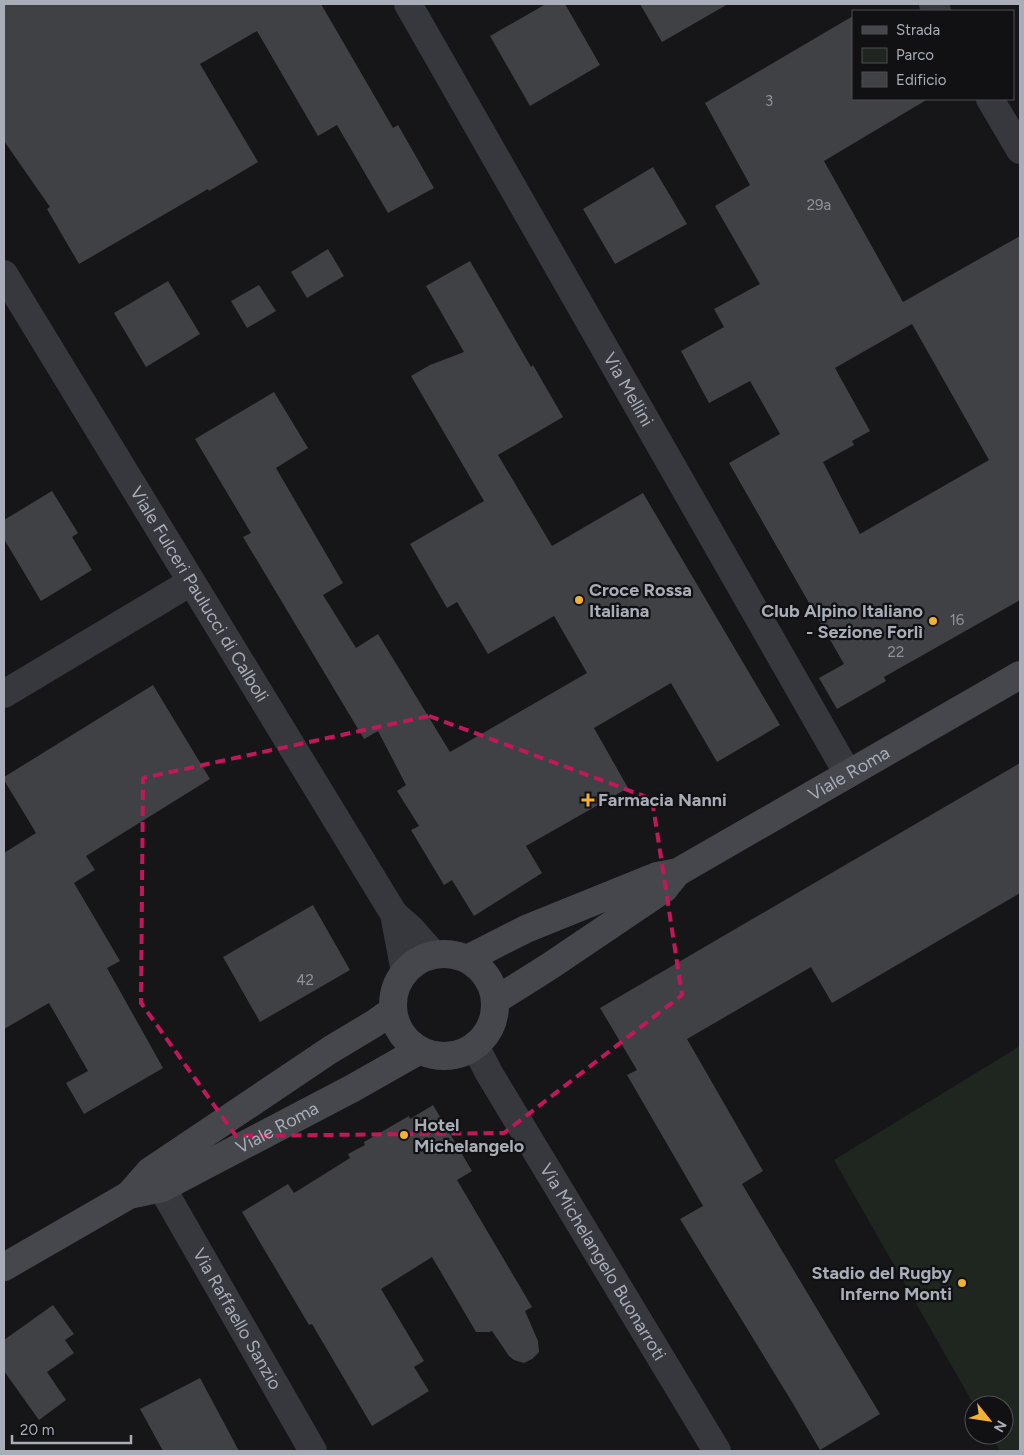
<svg xmlns="http://www.w3.org/2000/svg" width="1024" height="1455" font-family="Figtree,sans-serif">
	<style>
		.green { fill: #1e261f }
		.building { fill: #404145; fill-rule: evenodd }
		.lines { fill: none; stroke-linecap: round; stroke-linejoin: round }
		.minor { stroke: #37383d; stroke-width: 28 }
		.secondary { stroke: #45474d; stroke-width: 28 }
		.marked { fill: none; stroke: #c2185b; stroke-width: 4; stroke-dasharray: 10 6; stroke-linejoin: round }
		.poi-dot { fill: #f2b134; stroke: #111113; stroke-width: 2 }
		.labels { text-anchor: middle; dominant-baseline: central; stroke-width: 4.5; stroke-linejoin: round; paint-order: stroke }
		.number-label { font-size: 15px; fill: #8e929b }
		.street-label { font-size: 18px; fill: #a8adb8; stroke: #111113 }
		.poi-label { font-size: 18px; font-weight: bold; fill: #a8adb8; stroke: #111113; text-anchor: start }
	</style>
	<rect width="100%" height="100%" fill="#161618"/>
	<path class="green" d="M1020,1046V1451H1000L991,1435H1004V1405H974L834,1160Z"/>
	<g class="building">
		<path d="M4,4H321L393,128L398,125L434,188L388,213L337,125L318,136L257,31L200,64L258,162L209,191L208,189L79,264L47,209L50,207L4,141Z"/>
		<path d="M546,4H565L600,65L530,106L490,36Z"/>
		<path d="M640,4H728L662,42Z"/>
		<path d="M853,16V99H928L824,161L903,302L1020,236V600L884,677L886,681L837,709L819,678L844,664L729,463L780,434L750,381L709,403L681,351L724,327L714,309L760,284L715,206L750,185L705,103ZM912,324L989,460L860,534L823,462L854,445L852,441L870,431L835,368Z"/>
		<path d="M653,167L687,224L615,264L583,209Z"/>
		<path d="M328,249L344,276L307,298L291,272Z"/>
		<path d="M470,261L531,367L533,365L563,417L498,455L552,546L643,493L780,725L717,762L671,683L594,728L628,788L526,846L542,873L474,916L452,880L444,885L411,830L419,826L397,791L406,785L378,731L364,739L243,537L251,533L195,439L274,392L308,448L276,468L343,583L323,595L356,648L378,634L450,752L587,673L554,616L488,654L457,602L447,608L410,544L484,501L411,376L430,365L464,352L426,286Z"/>
		<path d="M168,281L200,334L146,367L114,313Z"/>
		<path d="M259,285L276,311L247,328L231,301Z"/>
		<path d="M52,491L78,533L72,537L92,570L41,601L4,539V520Z"/>
		<path d="M153,685L210,779L86,856L95,870L74,883L120,961L107,968L163,1068L84,1114L66,1083L88,1071L49,1003L4,1029V853L36,833L4,780V777Z"/>
		<path d="M1020,763V893L832,1003L811,967L687,1039L763,1171L742,1184L880,1414L820,1450L792,1402L680,1219L703,1206L627,1075L637,1070L600,1008Z"/>
		<path d="M313,905L350,970L260,1022L223,957Z"/>
		<path d="M433,1105L472,1171L457,1180L532,1307L525,1311L538,1341L539,1352L532,1359L524,1363L514,1360L509,1356L492,1331L489,1332H476L432,1257L381,1289L424,1361L414,1367L429,1391L372,1426L312,1324L309,1325L242,1212L288,1184L294,1193L350,1158L348,1154L365,1145L364,1142L409,1116L410,1119Z"/>
		<path d="M53,1305L74,1334L65,1340L74,1353L47,1372L66,1400L39,1420L4,1371V1340Z"/>
		<path d="M200,1378L239,1451H163L140,1409Z"/>
	</g>
	<g class="lines">
		<g class="minor">
			<path id="s1" d="M408,4L848,774"/>
			<path d="M933,4L937,11"/>
			<path d="M990,99L1020,150"/>
			<path id="s2" d="M4,274L394,914L411,929L433,954"/>
			<path d="M4,694L191,582"/>
			<path d="M394,914L405,972"/>
			<path id="s3" d="M475,1046L489,1073L717,1451"/>
			<path id="s4" d="M162,1188L313,1451"/>
		</g>
		<g class="secondary">
			<circle cx="444" cy="1005" r="51"/>
			<path id="s5" d="M467,959L526,929L657,876L678,872L1020,675"/>
			<path d="M496,1000L550,966L664,889L676,874"/>
			<path d="M129,1195L150,1171L330,1050L375,1023L393,1010"/>
			<path id="s6" d="M4,1267L129,1195L162,1188L353,1088L420,1050"/>
		</g>
	</g>
	<path class="marked" d="M429,716L652,799L682,995L504,1133L236,1136L141,1003L143,778Z"/>
	<g class="poi-dot">
		<circle cx="579" cy="600" r="5"/>
		<circle cx="933" cy="621" r="5"/>
		<path d="M585.5 792.5h5v5h5v5h-5v5h-5v-5h-5v-5h5z"/>
		<circle cx="404" cy="1135" r="5"/>
		<circle cx="962" cy="1283" r="5"/>
	</g>
	<g class="labels">
		<g class="number-label">
			<text x="769" y="101">3</text>
			<text x="819" y="205">29a</text>
			<text x="957" y="620">16</text>
			<text x="896" y="652">22</text>
			<text x="305" y="980">42</text>
		</g>
		<g class="street-label">
			<text stroke="none"><textPath href="#s1" startOffset="444">Via Mellini</textPath></text>
			<text stroke="none"><textPath href="#s2" startOffset="375">Viale Fulceri Paulucci di Calboli</textPath></text>
			<text stroke="none"><textPath href="#s5" startOffset="426">Viale Roma</textPath></text>
			<text stroke="none"><textPath href="#s6" startOffset="308">Viale Roma</textPath></text>
			<text stroke="none"><textPath href="#s3" startOffset="251">Via Michelangelo Buonarroti</textPath></text>
			<text stroke="none"><textPath href="#s4" startOffset="151">Via Raffaello Sanzio</textPath></text>
		</g>
		<g class="poi-label">
			<text x="589" y="590">Croce Rossa<tspan x="589" dy="21">Italiana</tspan></text>
			<text x="923" y="611" text-anchor="end">Club Alpino Italiano<tspan x="923" dy="21">- Sezione Forlì</tspan></text>
			<text x="598" y="800">Farmacia Nanni</text>
			<text x="414" y="1125">Hotel<tspan x="414" dy="21">Michelangelo</tspan></text>
			<text x="952" y="1273" text-anchor="end">Stadio del Rugby<tspan x="952" dy="21">Inferno Monti</tspan></text>
		</g>
	</g>
	<rect width="1024" height="1455" fill="none" stroke="#a8adb8" stroke-width="10"/>
	<rect x="852" y="10" width="162" height="90" fill="#111113" stroke="#4d4f55"/>
	<rect x="862" y="26" width="25" height="8" fill="#45474d" stroke="#4d4f55"/>
	<text x="896" y="35" font-size="15" fill="#a8adb8">Strada</text>
	<rect x="862" y="48" width="25" height="15" fill="#1e261f" stroke="#4d4f55"/>
	<text x="896" y="60" font-size="15" fill="#a8adb8">Parco</text>
	<rect x="862" y="72" width="25" height="15" fill="#404145" stroke="#4d4f55"/>
	<text x="896" y="85" font-size="15" fill="#a8adb8">Edificio</text>
	<g transform="translate(989 1420) rotate(120)"><circle r="24" fill="#111113" stroke="#4d4f55"/>
	<path d="M0-4L9 19L0 12L-9 19Z" fill="#f2b134"/>
	<text y="-8" font-size="14" font-weight="bold" text-anchor="middle" fill="#a8adb8">N</text>
	</g>
	<path d="M12 1435v8h119v-8" fill="none" stroke="#a8adb8" stroke-width="2.5"/>
	<text x="20" y="1435" font-size="15" fill="#a8adb8" stroke="#111113" stroke-width="4" paint-order="stroke">20 m</text>
</svg>
